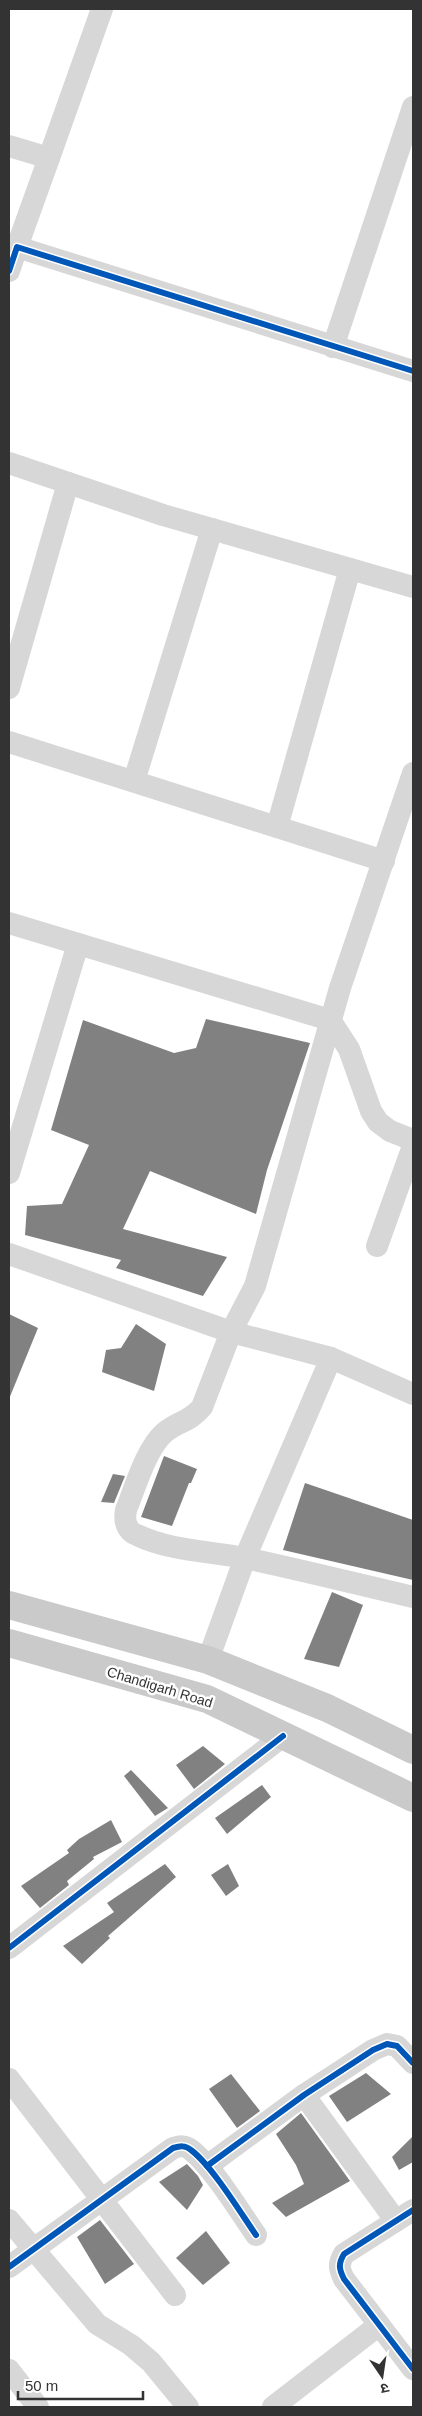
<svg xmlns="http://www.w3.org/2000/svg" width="422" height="2416" font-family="Arial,'Noto Sans Devanagari',sans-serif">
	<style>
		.building { fill: #818181 }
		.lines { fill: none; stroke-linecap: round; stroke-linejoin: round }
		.minor { stroke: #d7d7d7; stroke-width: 22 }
		.major { stroke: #cacaca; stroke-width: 28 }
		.cycleway-casing { stroke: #fff; stroke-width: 9 }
		.cycleway { stroke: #0057b8; stroke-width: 6 }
		.labels { text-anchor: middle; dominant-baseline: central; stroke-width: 5; stroke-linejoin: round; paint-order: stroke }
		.street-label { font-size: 14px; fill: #333; stroke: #fff }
	</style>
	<rect width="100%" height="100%" fill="#fff"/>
	<g class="building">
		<path d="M206,1019L310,1043L267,1170L256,1214L150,1171L123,1229L227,1257L203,1296L116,1268L121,1260L25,1235L27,1206L62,1204L89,1145L51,1130L83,1020L174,1053L196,1048Z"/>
		<path d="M9,1314L38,1328L9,1399Z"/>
		<path d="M136,1324L166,1344L154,1391L102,1372L106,1350L121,1348Z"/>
		<path d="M164,1456L197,1469L191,1483H189L172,1526L141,1517Z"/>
		<path d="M113,1474L125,1476L114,1503L101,1502Z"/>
		<path d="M305,1483L413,1520V1580L283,1550Z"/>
		<path d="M332,1592L363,1605L339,1667L304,1659Z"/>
		<path d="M203,1746L225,1764L194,1789L176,1765Z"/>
		<path d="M131,1770L168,1808L155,1816L124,1776Z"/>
		<path d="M262,1785L271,1797L227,1834L215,1818Z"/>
		<path d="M111,1820L122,1842L93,1857L94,1859L67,1881L69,1885L40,1908L21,1886L69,1853L67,1850L79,1839Z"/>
		<path d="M165,1864L176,1877L108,1936L110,1938L82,1964L63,1946L114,1912L107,1903Z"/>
		<path d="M228,1864L239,1886L226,1896L211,1875Z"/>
		<path d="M366,2073L391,2094L347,2122L329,2096Z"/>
		<path d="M231,2074L260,2111L237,2128L209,2089Z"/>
		<path d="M301,2113L350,2181L286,2217L272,2203L304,2184L296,2165L276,2134Z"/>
		<path d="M413,2136V2162L399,2170L392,2157Z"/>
		<path d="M187,2164L198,2176L203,2185L187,2210L159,2182Z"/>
		<path d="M100,2220L134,2264L105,2284L77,2237Z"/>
		<path d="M206,2231L230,2263L203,2285L176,2258Z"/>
	</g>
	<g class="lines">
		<g class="minor">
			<path d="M9,146L49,158L102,9"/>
			<path d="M17,247L49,158"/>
			<path d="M9,271L17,247L413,371"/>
			<path d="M333,347L413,107"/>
			<path d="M9,463L163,515L413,587"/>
			<path d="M9,688L68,483"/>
			<path d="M9,742L384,861"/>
			<path d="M413,773L340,988L255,1286L231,1332L202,1407C190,1422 176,1422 164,1433C146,1449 135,1488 126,1510C124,1520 126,1531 137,1535C170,1551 210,1551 245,1558C302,1570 357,1584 413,1597"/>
			<path d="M134,781L212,529"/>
			<path d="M277,827L350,569"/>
			<path d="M9,923L330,1020L349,1049L371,1111L378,1122L390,1131L413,1140"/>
			<path d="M9,1173L78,944"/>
			<path d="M377,1246L413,1146"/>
			<path d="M9,1254L231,1332L331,1358L413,1394"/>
			<path d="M208,1660L245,1558L331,1358"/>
			<path d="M9,1948L283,1736"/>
			<path d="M9,2079L175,2295"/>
			<path d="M304,2095L396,2221"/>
			<path d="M207,2166L304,2095L373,2050L387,2044L397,2046L413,2063"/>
			<path d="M413,2210L344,2254C338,2264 339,2269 344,2279L413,2369"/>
			<path d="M9,2220L97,2324L131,2345L151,2362L188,2407"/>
			<path d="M9,2267L173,2148C180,2146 185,2145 191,2150C212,2166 240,2212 256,2235"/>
			<path d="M9,2370L38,2407"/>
			<path d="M273,2407L379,2325"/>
		</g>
		<g class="major">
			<path d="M9,1605L208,1660L327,1708L413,1750"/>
			<path d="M9,1643L207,1699L413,1798"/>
		</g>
		<defs>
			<g id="cycleway">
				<path d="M9,271L17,247L413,371"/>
				<path d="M9,1948L283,1736"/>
				<path d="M207,2166L304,2095L373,2050L387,2044L397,2046L413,2063"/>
				<path d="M413,2210L344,2254C338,2264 339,2269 344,2279L413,2369"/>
				<path d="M9,2267L173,2148C180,2146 185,2145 191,2150C212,2166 240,2212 256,2235"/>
			</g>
		</defs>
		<use href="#cycleway" class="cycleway-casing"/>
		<use href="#cycleway" class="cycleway"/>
	</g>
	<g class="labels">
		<g class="street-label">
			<text transform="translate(160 1687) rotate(17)">Chandigarh Road</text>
		</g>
	</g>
	<rect width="422" height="2416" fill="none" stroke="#333333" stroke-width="20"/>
	<g transform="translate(382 2376) rotate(167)" stroke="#ffffff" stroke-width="4" paint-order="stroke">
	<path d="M0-4L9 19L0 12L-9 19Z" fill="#333333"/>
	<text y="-8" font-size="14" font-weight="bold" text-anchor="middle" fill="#333333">उ</text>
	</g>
	<path d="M18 2391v8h125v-8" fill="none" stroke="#333333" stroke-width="2.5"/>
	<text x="25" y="2391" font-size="15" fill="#333333" stroke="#ffffff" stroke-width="4" paint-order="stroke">50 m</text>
</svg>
